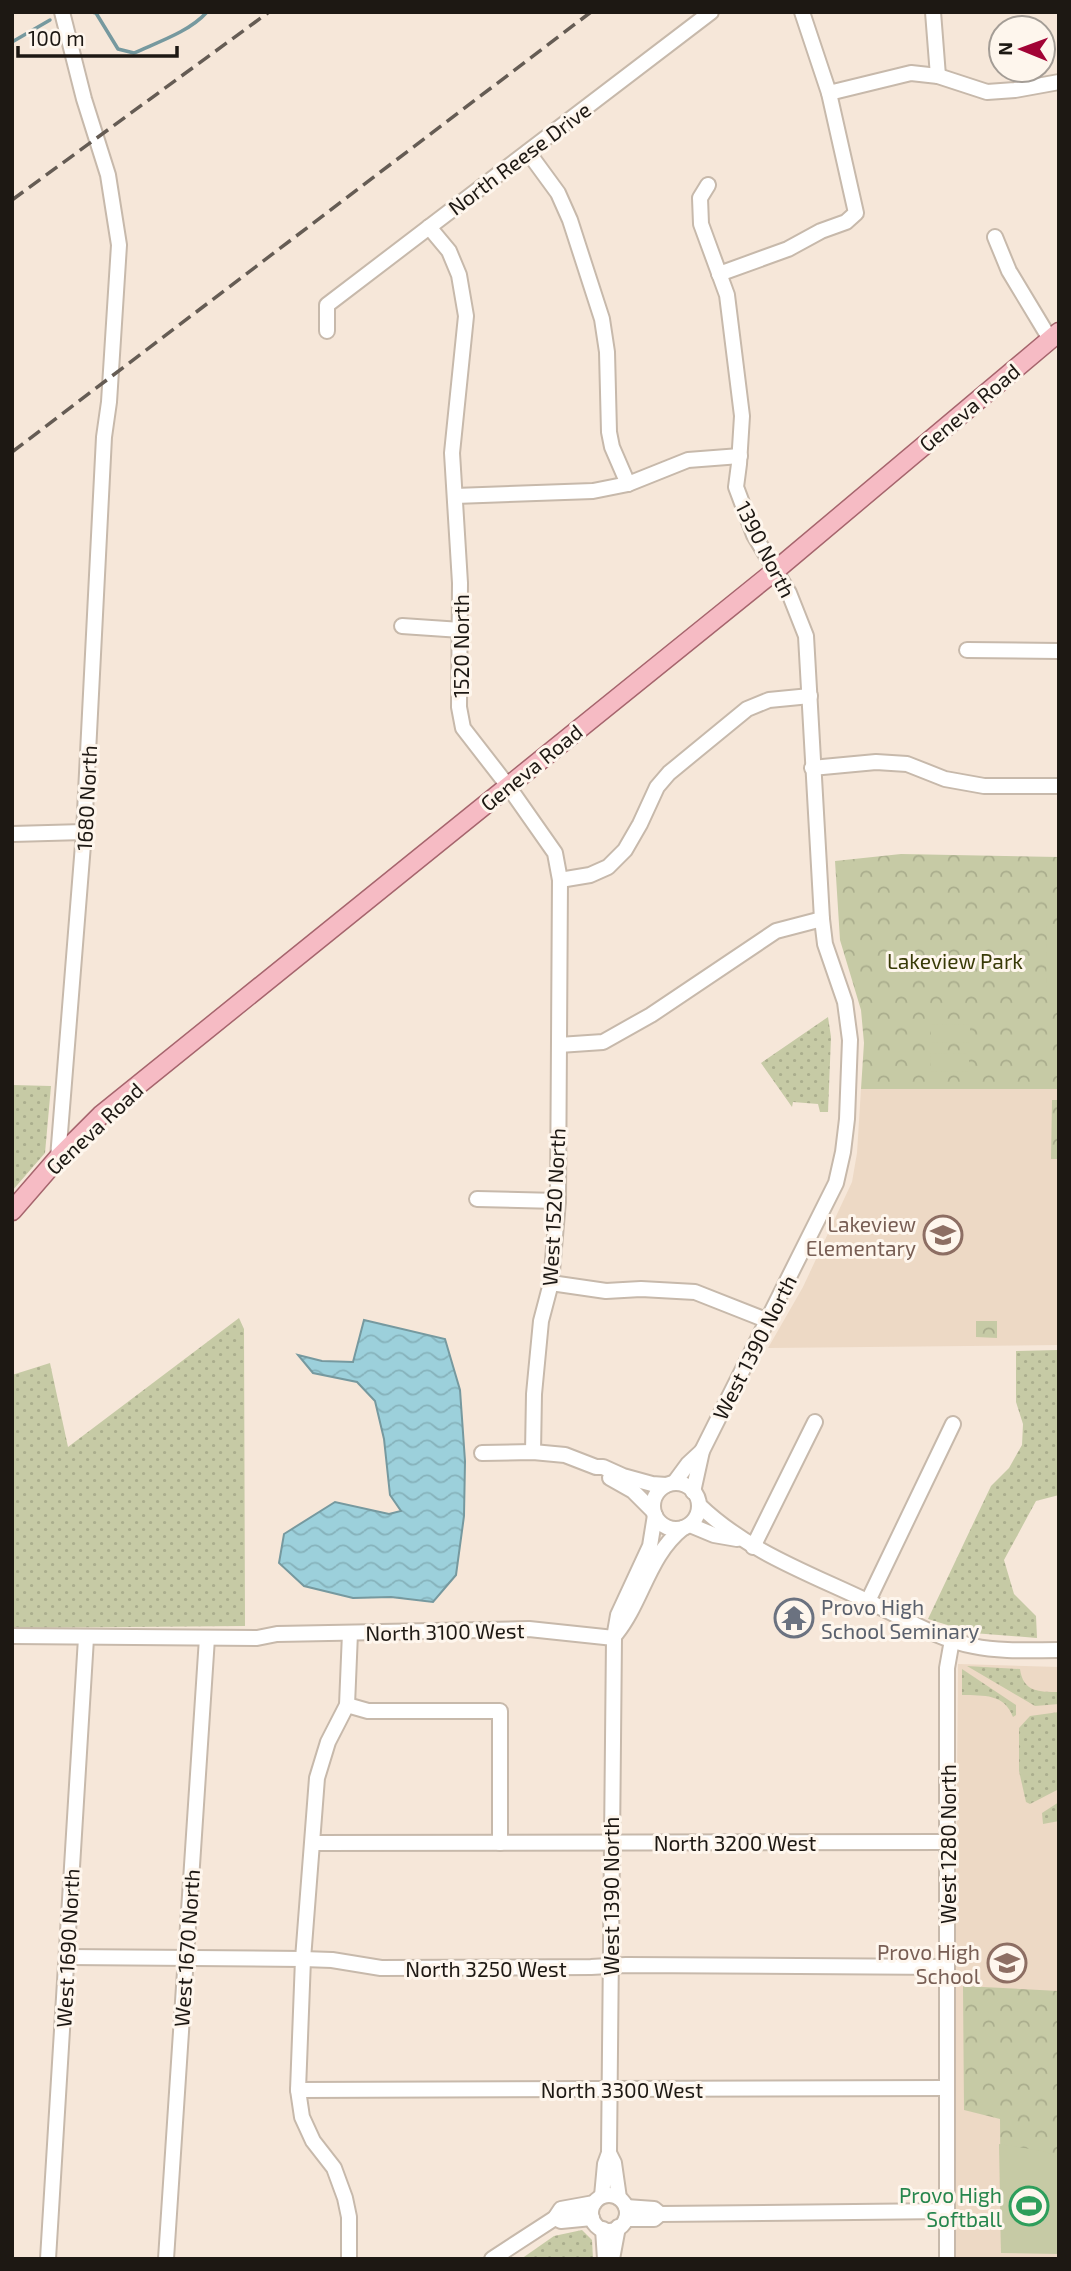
<svg xmlns="http://www.w3.org/2000/svg" width="1071" height="2271" font-family="'Exo 2',sans-serif">
	<style>
		.built { fill: #edd9c5 }
		.grass { fill: url(#grass-dots) }
		.park { fill: url(#park-crowns) }
		.garden { fill: #c6caa5 }
		.water { fill: url(#water-waves); stroke: #76999f; stroke-width: 2 }
		.lines { fill: none; stroke-linecap: round; stroke-linejoin: round }
		.stream { stroke: #76999f; stroke-width: 3.5 }
		.minor-casing { stroke: #c7b9ab; stroke-width: 18 }
		.major-casing { stroke: #a6656d; stroke-width: 21 }
		.minor { stroke: #fff; stroke-width: 14 }
		.major { stroke: #f6bbc4; stroke-width: 18 }
		.rail { stroke: #655c54; stroke-width: 3.5; stroke-dasharray: 14 7; stroke-linecap: butt }
		.labels { text-anchor: middle; dominant-baseline: central; stroke-width: 6; stroke-linejoin: round; paint-order: stroke }
		.street-label { font-size: 21px; fill: #1d1813; stroke: #fef6ed }
		.park-label { font-size: 21px; fill: #383a06; stroke: #fef6ed }
		.education-label { font-size: 21px; fill: #785e54; stroke: #fef6ed; text-anchor: end }
		.worship-label { font-size: 21px; fill: #5b616d; stroke: #fef6ed; text-anchor: start }
		.leisure-label { font-size: 21px; fill: #27864d; stroke: #fef6ed; text-anchor: end }
	</style>
	<defs>
		<pattern id="grass-dots" width="8" height="8" patternUnits="userSpaceOnUse" patternTransform="scale(1.75)"><rect width="8" height="8" fill="#c6caa5"/><path d="M2 2h.1M6 6h.1" fill="none" stroke="#aaad8d" stroke-width="1.8" stroke-linecap="round"/></pattern>
		<pattern id="park-crowns" width="20" height="18" patternUnits="userSpaceOnUse" patternTransform="scale(1.75)"><rect width="20" height="18" fill="#c6caa5"/><path d="M2 6a3 3 0 1 1 6 0M12 15a3 3 0 1 1 6 0" fill="none" stroke="#aaad8d"/></pattern>
		<pattern id="water-waves" width="16" height="10" patternUnits="userSpaceOnUse" patternTransform="scale(1.75)"><rect width="16" height="10" fill="#9cd0db"/><path d="M0 5q4-4 8 0t8 0" fill="none" stroke="#86b2bb"/></pattern>
	</defs>
	<rect width="100%" height="100%" fill="#f6e7d9"/>
	<g class="built">
		<path d="M861,1089H1059V1345L768,1348L803,1287L852,1182L857,1153Z"/>
		<path d="M958,1664L1059,1667V2259H953Z"/>
	</g>
	<g class="grass">
		<path d="M828,1017L831,1037L828,1112H820L818,1104L793,1102L792,1107L761,1063Z"/>
		<path d="M12,1085L51,1086L45,1153L12,1191Z"/>
		<path d="M239,1318L244,1329L245,1626L12,1628V1375L50,1363L68,1447Z"/>
		<path d="M1059,1350V1495L1036,1501L1004,1560L1014,1594L1036,1616L1037,1638L973,1633L928,1619L991,1486L1009,1468L1022,1445L1023,1424L1016,1402V1351Z"/>
		<path d="M967,1666L1020,1669C1023,1692 1039,1692 1059,1692V1704L1035,1706Z"/>
		<path d="M962,1669L1016,1705V1715L1013,1717C1004,1693 984,1696 962,1695Z"/>
		<path d="M1059,1712V1789L1030,1804L1026,1802L1019,1771V1728L1030,1716Z"/>
		<path d="M1059,1802V1821L1043,1824L1042,1813Z"/>
		<path d="M582,2230L592,2240L593,2259H521L554,2236Z"/>
	</g>
	<g class="park">
		<path d="M901,854L1059,857V1089H861L864,1043L861,1010L840,940L835,861Z"/>
		<path d="M1052,1100H1059V1159H1051Z"/>
		<path d="M976,1321H997V1338L976,1337Z"/>
		<path d="M963,1986L1059,1991V2253H1001L1000,2119L964,2110Z"/>
	</g>
	<g class="garden">
		<path d="M1047,924H1059V993H1046Z"/>
		<path d="M931,1024L970,1025V1043L931,1042Z"/>
		<path d="M931,1053L969,1054V1072L930,1071Z"/>
		<path d="M999,2144L1043,2151L1059,2158V2254L1001,2253Z"/>
	</g>
	<path class="water" d="M364,1320L445,1339L460,1390L465,1461L464,1516L456,1575L433,1602L391,1597L353,1598L304,1586L279,1563L284,1534L335,1502L389,1514L401,1511L390,1495L384,1439L375,1401L357,1382L313,1373L298,1355L322,1361L353,1362Z"/>
	<g class="lines">
		<g class="stream">
			<path d="M92,12L96,13L118,49L134,53C158,42 189,32 207,12"/>
			<path d="M12,42L50,20"/>
		</g>
		<defs>
			<g id="minor">
				<path d="M933,12L938,76"/>
				<path d="M829,93L911,73L938,76L987,92L1015,90L1059,82"/>
				<path d="M528,152L558,193L570,220L602,319L607,352L609,432L612,447L628,484"/>
				<path d="M429,227L449,251L459,275L466,316L452,453L460,583L459,707L463,728L508,786L555,853L560,880L558,1201L551,1283L541,1321L534,1394L533,1452"/>
				<path d="M995,237L1009,271L1050,339"/>
				<path d="M719,274L788,249L821,231L846,222L856,213L829,93L802,12"/>
				<path d="M327,331V305L711,12"/>
				<path d="M455,496L593,491L628,484L688,460L740,456"/>
				<path d="M402,626L461,630"/>
				<path d="M967,650L1059,651"/>
				<path d="M812,768L876,762L907,764L945,779L984,786H1059"/>
				<path d="M12,834L84,832"/>
				<path d="M560,880L590,875L608,867L625,850L640,824L657,787L669,773L747,709L769,700L810,696"/>
				<path d="M559,1045L603,1042L651,1015L776,931L822,919"/>
				<path d="M58,1158L84,832L104,437L109,402L119,245L108,175L84,99L62,12"/>
				<path d="M477,1199L558,1201"/>
				<path d="M551,1283L606,1291L641,1289L695,1292L766,1320"/>
				<path d="M482,1453L533,1452L565,1455L596,1467H603L623,1476L652,1484L666,1485"/>
				<path d="M610,1478L633,1491L653,1511"/>
				<path d="M674,1483L688,1464L702,1451"/>
				<circle cx="676" cy="1506" r="23"/>
				<path d="M693,1492L702,1451L836,1183L843,1152L847,1119L850,1040L845,1002L825,944L822,919L806,636L789,593L754,535L736,487L739,464L742,416L727,295L701,224L700,198L708,185"/>
				<path d="M699,1505C747,1551 806,1572 865,1600C901,1616 934,1638 973,1646C1001,1652 1031,1650 1059,1650"/>
				<path d="M690,1525L714,1535L737,1539"/>
				<path d="M753,1547L815,1422"/>
				<path d="M868,1601L953,1424"/>
				<path d="M616,1634C643,1600 648,1556 683,1528"/>
				<path d="M12,1636L257,1638L277,1634L529,1629L614,1638"/>
				<path d="M347,1705L368,1711H500V1843"/>
				<path d="M313,1843L947,1842"/>
				<path d="M67,1957L303,1959L332,1960L381,1968L591,1967L626,1965L947,1967"/>
				<path d="M298,2090L947,2088"/>
				<path d="M609,2153L614,2163L619,2198"/>
				<circle cx="609" cy="2213" r="18"/>
				<path d="M602,2196L605,2164L609,2153L614,1638L618,1615L650,1546L655,1515"/>
				<path d="M626,2207L654,2209L660,2214"/>
				<path d="M555,2218L561,2221L592,2218"/>
				<path d="M626,2219H654L660,2214L947,2211"/>
				<path d="M603,2229L605,2259"/>
				<path d="M48,2259L86,1638"/>
				<path d="M166,2259L207,1638"/>
				<path d="M349,2259V2217L345,2198L334,2168L313,2141L302,2117L298,2090L303,1959L317,1778L328,1742L347,1705L350,1633"/>
				<path d="M492,2259L555,2218L561,2209L594,2203"/>
				<path d="M612,2259L618,2227"/>
				<path d="M947,2259V1668L952,1640"/>
			</g>
			<path id="major" d="M12,1211L58,1158L101,1115L776,570L1059,332"/>
		</defs>
		<use href="#minor" class="minor-casing"/>
		<use href="#major" class="major-casing"/>
		<use href="#minor" class="minor"/>
		<use href="#major" class="major"/>
		<g class="rail">
			<path d="M12,200L269,12"/>
			<path d="M12,452L591,12"/>
		</g>
	</g>
	<defs>
		<symbol id="school-ring" viewBox="-11 -11 22 22"><circle r="9.5" fill="#fef6ed" stroke="#8d6e63" stroke-width="1.5"/><path d="M0-5L7-2L0 1L-7-2ZM-4 1L0 2.5L4 1V4Q0 6-4 4Z" fill="#8d6e63"/></symbol>
		<symbol id="temple-ring" viewBox="-11 -11 22 22"><circle r="9.5" fill="#fef6ed" stroke="#6b7280" stroke-width="1.5"/><path d="M0-6L5-2H3V0L6.5 2.5H4V6H1.5V3h-3V6H-4V2.5H-6.5L-3 0V-2H-5Z" fill="#6b7280"/></symbol>
		<symbol id="stadium-ring" viewBox="-11 -11 22 22"><circle r="9.5" fill="#fef6ed" stroke="#2e9e5b" stroke-width="1.5"/><path d="M0-5a6.5 5 0 1 0 0 10a6.5 5 0 1 0 0-10ZM-3.5-1.8h7v3.6h-7Z" fill="#2e9e5b"/></symbol>
	</defs>
	<g fill-rule="evenodd">
		<use href="#school-ring" x="921" y="1213" width="44" height="44"/>
		<use href="#temple-ring" x="772" y="1596" width="44" height="44"/>
		<use href="#school-ring" x="985" y="1941" width="44" height="44"/>
		<use href="#stadium-ring" x="1007" y="2184" width="44" height="44"/>
	</g>
	<g class="labels">
		<g class="street-label">
			<text transform="translate(519 158) rotate(-37)">North Reese Drive</text>
			<text transform="translate(969 407) rotate(-40)">Geneva Road</text>
			<text transform="translate(766 549) rotate(63)">1390 North</text>
			<text transform="translate(460 646) rotate(-90)">1520 North</text>
			<text transform="translate(531 767) rotate(-39)">Geneva Road</text>
			<text transform="translate(86 798) rotate(-87)">1680 North</text>
			<text transform="translate(94 1128) rotate(-43)">Geneva Road</text>
			<text transform="translate(553 1207) rotate(-87)">West 1520 North</text>
			<text transform="translate(754 1347) rotate(-63)">West 1390 North</text>
			<text transform="translate(445 1631) rotate(-1)">North 3100 West</text>
			<text x="735" y="1842">North 3200 West</text>
			<text transform="translate(947 1844) rotate(-90)">West 1280 North</text>
			<text transform="translate(610 1896) rotate(-90)">West 1390 North</text>
			<text transform="translate(67 1948) rotate(-87)">West 1690 North</text>
			<text transform="translate(186 1948) rotate(-86)">West 1670 North</text>
			<text x="486" y="1968">North 3250 West</text>
			<text x="622" y="2089">North 3300 West</text>
		</g>
		<g class="park-label">
			<text x="955" y="960">Lakeview Park</text>
		</g>
		<g class="education-label">
			<text x="916" y="1223">Lakeview<tspan x="916" dy="24">Elementary</tspan></text>
			<text x="980" y="1951">Provo High<tspan x="980" dy="24">School</tspan></text>
		</g>
		<g class="worship-label">
			<text x="821" y="1606">Provo High<tspan x="821" dy="24">School Seminary</tspan></text>
		</g>
		<g class="leisure-label">
			<text x="1002" y="2194">Provo High<tspan x="1002" dy="24">Softball</tspan></text>
		</g>
	</g>
	<rect width="1071" height="2271" fill="none" stroke="#1d1813" stroke-width="28"/>
	<g transform="translate(1022 49) rotate(271)"><circle r="33" fill="#fef6ed" stroke="#a49d96" stroke-width="2"/>
	<path d="M0-5L12 26L0 18L-12 26Z" fill="#a20335"/>
	<text y="-10" font-size="19" font-weight="bold" text-anchor="middle" fill="#1d1813">N</text>
	</g>
	<path d="M18 46v10h159v-10" fill="none" stroke="#1d1813" stroke-width="3.5"/>
	<text x="28" y="46" font-size="21" fill="#1d1813" stroke="#fef6ed" stroke-width="5" paint-order="stroke">100 m</text>
</svg>
